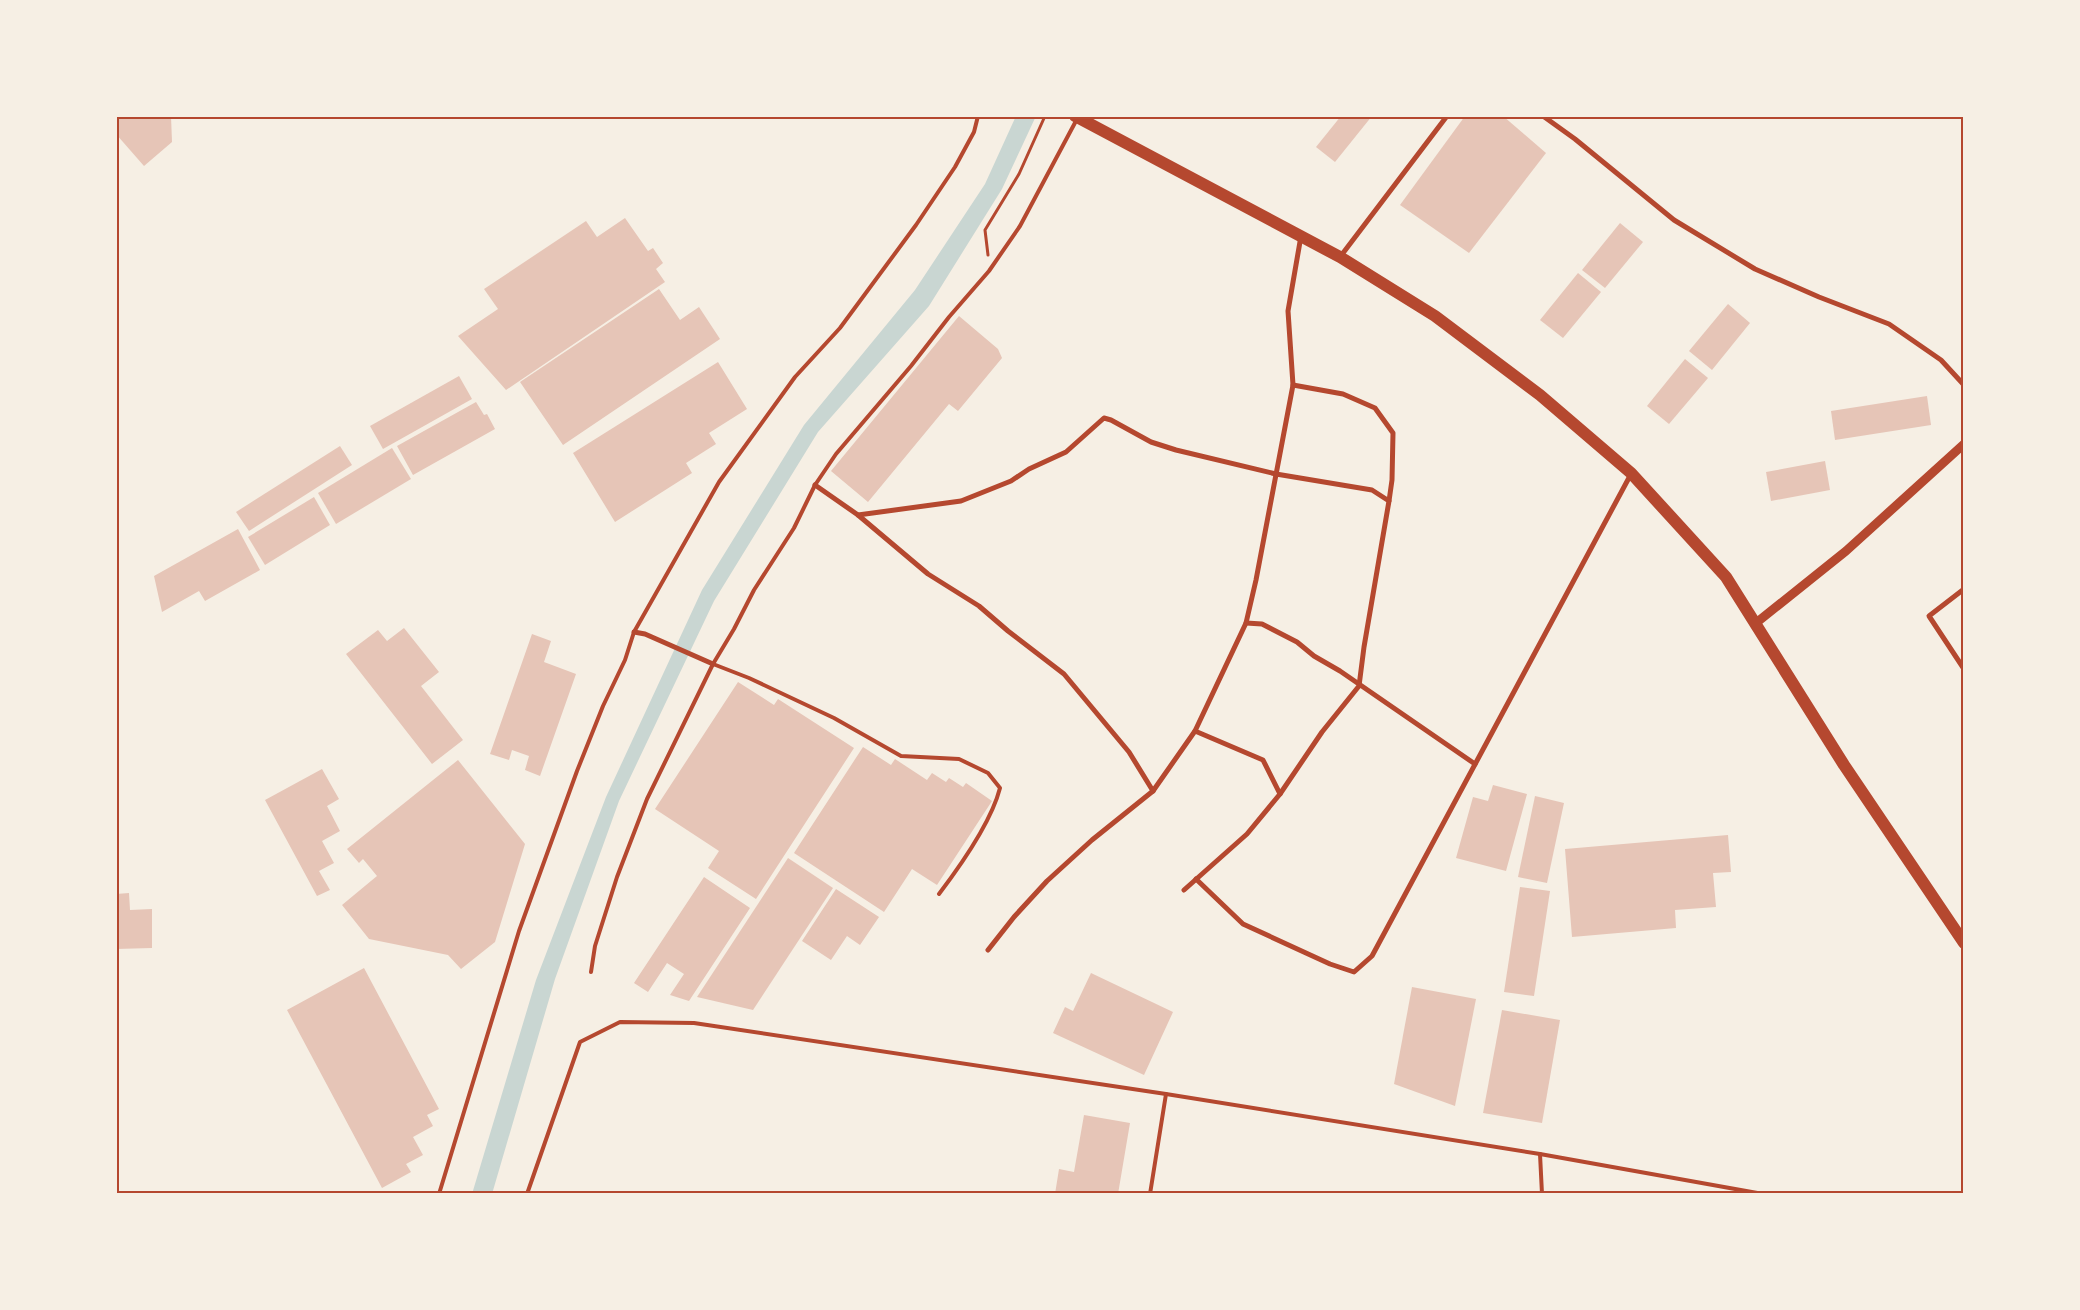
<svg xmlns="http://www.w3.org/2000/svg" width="2080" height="1310" font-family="Signika,sans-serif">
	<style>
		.water { fill: #c9d6d2 }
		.building { fill: #e6c5b7 }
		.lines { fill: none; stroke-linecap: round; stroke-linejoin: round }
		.path { stroke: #b5482f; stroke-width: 3 }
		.service { stroke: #b5482f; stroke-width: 4 }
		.minor { stroke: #b5482f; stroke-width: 5 }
		.tertiary { stroke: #b5482f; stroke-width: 9 }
		.primary { stroke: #b5482f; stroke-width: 12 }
		.neatline { fill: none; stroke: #b5482f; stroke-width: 2 }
	</style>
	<rect width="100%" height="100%" fill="#f6efe4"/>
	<path class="water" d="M1016,116H1036L1002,189L929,306L818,432L714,601L619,801L555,979L492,1194H472L536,980L606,797L702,590L804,425L915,290L985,184Z"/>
	<g class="building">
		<path d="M116,116H171L172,142L144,166L116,134Z"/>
		<path d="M1341,116H1372L1335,162L1316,147Z"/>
		<path d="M1465,116H1503L1546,153L1469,253L1400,205Z"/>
		<path d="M625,218L648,251L653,248L663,263L656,269L665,282L506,390L458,336L498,309L484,289L586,221L597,237Z"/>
		<path d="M1620,223L1643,242L1605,288L1582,270Z"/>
		<path d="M1578,273L1601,292L1563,338L1540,320Z"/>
		<path d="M659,289L680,320L699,307L720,339L563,445L520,382Z"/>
		<path d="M1728,304L1750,323L1712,370L1689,351Z"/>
		<path d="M959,316L998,349L1002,358L958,411L949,404L868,502L831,471Z"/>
		<path d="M1685,359L1708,378L1669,424L1647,406Z"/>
		<path d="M718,362L747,409L709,433L716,444L686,463L692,473L615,522L573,453Z"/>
		<path d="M459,376L472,399L383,449L370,426Z"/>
		<path d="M1927,396L1931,425L1835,440L1831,411Z"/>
		<path d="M476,402L484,415L487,414L495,429L413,475L397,446Z"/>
		<path d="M340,446L352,465L249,531L236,512Z"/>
		<path d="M392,448L411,479L336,524L318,493Z"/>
		<path d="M1825,461L1830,490L1771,501L1766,472Z"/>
		<path d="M314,497L330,525L265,565L248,537Z"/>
		<path d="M238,529L260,570L205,601L199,591L162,612L154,576Z"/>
		<path d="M404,628L439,672L421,686L463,740L432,764L346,654L378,630L387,641Z"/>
		<path d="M532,634L551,641L544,662L576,674L540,776L525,770L529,756L512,750L509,760L490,754Z"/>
		<path d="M738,682L774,705L778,699L854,748L756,899L708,868L719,851L655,809Z"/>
		<path d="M863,747L891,765L895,759L927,780L932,773L946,782L949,778L963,787L966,783L992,801L937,885L912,869L884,912L794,853Z"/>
		<path d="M458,760L525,844L495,942L461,969L448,955L369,939L342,905L377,876L363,859L359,863L347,849Z"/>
		<path d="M322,769L339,799L327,806L340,831L322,841L334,863L319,871L330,890L317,896L265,800Z"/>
		<path d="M1493,785L1527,794L1506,871L1456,858L1473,797L1488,801Z"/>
		<path d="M1535,796L1564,803L1547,883L1518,877Z"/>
		<path d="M1728,835L1731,872L1713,873L1716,907L1675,910L1676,928L1572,937L1565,849Z"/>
		<path d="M788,858L833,888L753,1010L697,997Z"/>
		<path d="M704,877L750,908L689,1001L670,995L684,974L667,963L648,992L634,983Z"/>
		<path d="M1520,887L1550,891L1534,996L1504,992Z"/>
		<path d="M836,889L879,917L860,945L847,936L831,960L802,941Z"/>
		<path d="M129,893L130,910L152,909V948L116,949V894Z"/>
		<path d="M364,968L439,1109L427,1115L433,1126L413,1137L423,1155L406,1164L411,1172L382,1188L287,1010Z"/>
		<path d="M1091,973L1173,1012L1144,1075L1053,1033L1065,1007L1073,1011Z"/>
		<path d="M1412,987L1476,999L1455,1106L1394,1084Z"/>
		<path d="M1502,1010L1560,1020L1542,1123L1483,1113Z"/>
		<path d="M1084,1115L1130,1123L1118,1194H1055L1059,1169L1074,1172Z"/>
	</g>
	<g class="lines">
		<path class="path" d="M988,255L985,230L1019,174L1045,116"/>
		<g class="service">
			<path d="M713,664L749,678L834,718L901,756L959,759L988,773L1000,788C991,823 961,865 939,894"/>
			<path d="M591,972L595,946L617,877L647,799L713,664L734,629L754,590L794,528L815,485L836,454L911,366L949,317L989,271L1020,226L1077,119"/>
			<path d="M1540,1154L1763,1194"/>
			<path d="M439,1194L519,931L577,771L603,706L625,660L634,632L719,482L795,377L840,328L916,225L955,167L974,132L978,116"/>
			<path d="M527,1194L580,1042L620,1022L694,1023L1166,1094L1540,1154L1542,1194"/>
			<path d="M1150,1194L1166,1094"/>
		</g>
		<g class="minor">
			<path d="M1543,116L1575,139L1674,220L1755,269L1819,297L1889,324L1941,360L1964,385"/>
			<path d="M1340,257L1447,116"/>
			<path d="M1293,385L1343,394L1375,408L1393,433L1392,480L1389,501"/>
			<path d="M815,485L858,515L928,574L979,606L1008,631L1064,674L1129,752L1153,791"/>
			<path d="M858,515L961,501L1011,481L1029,469L1066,452L1104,418L1111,420L1151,442L1176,450L1276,474L1372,490L1389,501L1364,647L1359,686L1322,732L1280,794L1247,834L1184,890"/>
			<path d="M1964,589L1929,616L1964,669"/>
			<path d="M1246,623L1262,624L1297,642L1314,656L1340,671L1475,764"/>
			<path d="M634,632L645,634L713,664"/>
			<path d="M1195,731L1263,760L1280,794"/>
			<path d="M1196,879L1243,924L1330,964L1354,972L1372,956L1631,474"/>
			<path d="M988,950L1014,917L1047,881L1092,840L1153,791L1195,731L1246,623L1256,580L1293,385L1288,311L1301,236"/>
		</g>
		<path class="tertiary" d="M1756,623L1846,551L1964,444"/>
		<path class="primary" d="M1075,116L1340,257L1435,316L1540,395L1631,473L1726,577L1844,765L1964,943"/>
	</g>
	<rect width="2080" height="1310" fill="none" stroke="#f6efe4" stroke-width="235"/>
	<rect x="118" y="118" width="1844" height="1074" class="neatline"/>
</svg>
